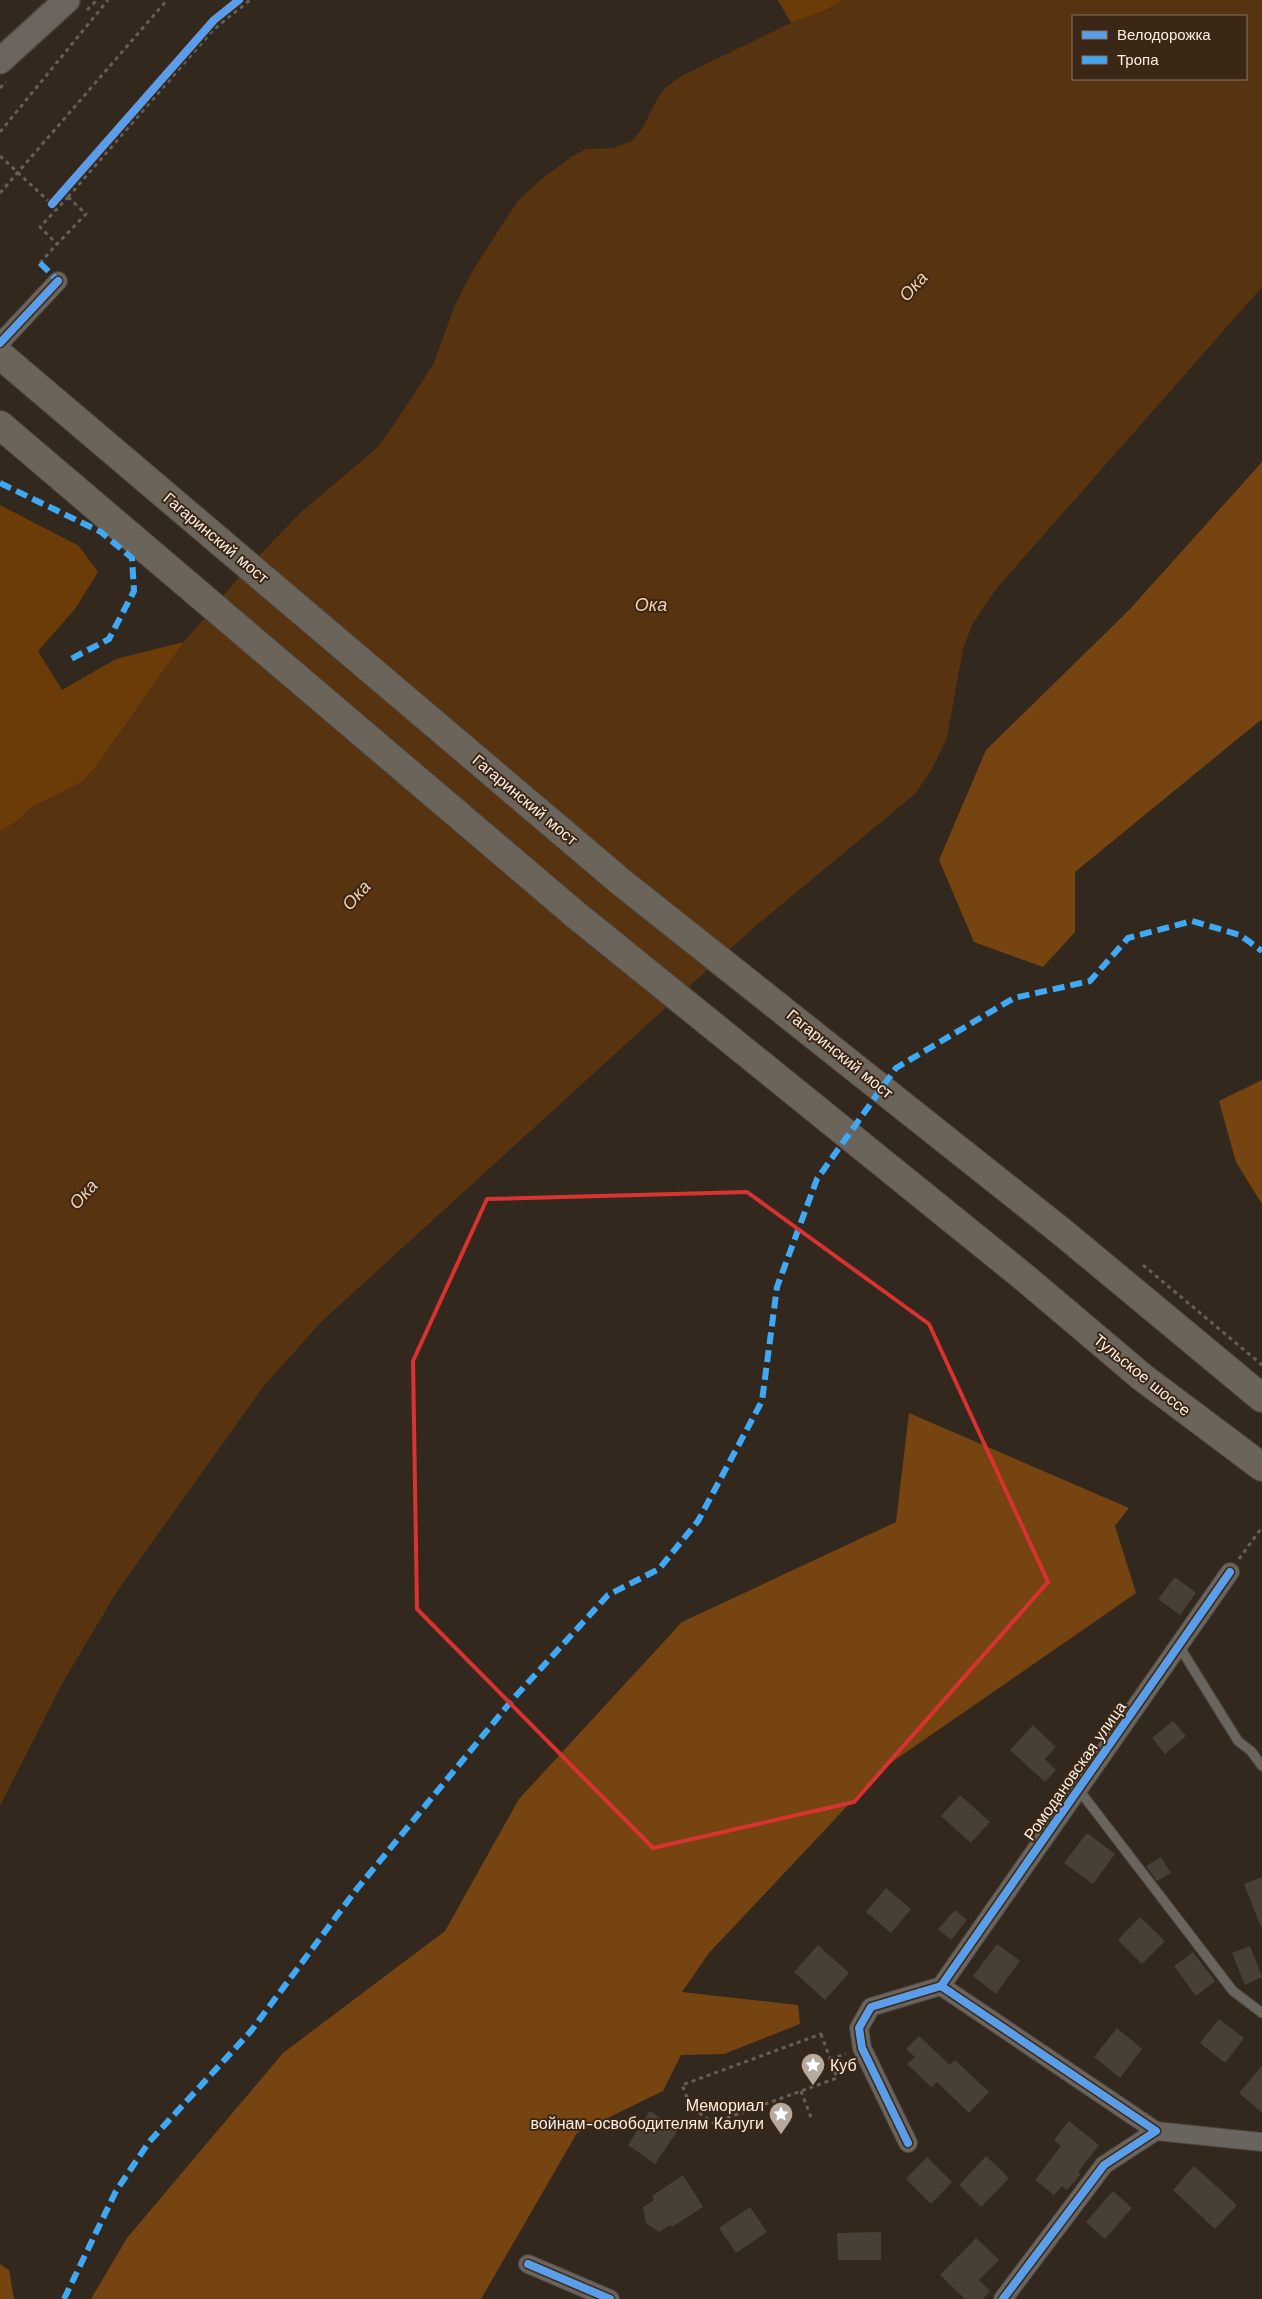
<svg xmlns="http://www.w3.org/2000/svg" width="1262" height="2299" font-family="'Work Sans',sans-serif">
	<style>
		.green { fill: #6b3c07 }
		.forest { fill: #754411 }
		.water { fill: #57330f; fill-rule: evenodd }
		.building { fill: #483f37 }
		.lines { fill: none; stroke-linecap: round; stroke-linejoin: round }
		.service-casing { stroke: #4e443b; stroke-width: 11 }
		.minor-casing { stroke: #4e443b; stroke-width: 20 }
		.secondary-casing { stroke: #4e443b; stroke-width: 28 }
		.primary-casing { stroke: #4e443b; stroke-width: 30 }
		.path { stroke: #665f59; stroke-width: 3; stroke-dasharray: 4 4; stroke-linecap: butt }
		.service { stroke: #69645e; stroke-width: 9 }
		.minor { stroke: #69645e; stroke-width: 18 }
		.secondary { stroke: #6c645e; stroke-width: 25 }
		.primary { stroke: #6b645b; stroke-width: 28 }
		.quiet { stroke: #3fa9f5; stroke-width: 6; stroke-dasharray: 12 6; stroke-linecap: butt }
		.cycleway-casing { stroke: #3b2715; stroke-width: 11 }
		.cycleway { stroke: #5a9eea; stroke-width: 8 }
		.marked { fill: none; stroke: #d83231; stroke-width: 4; stroke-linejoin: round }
		.labels { text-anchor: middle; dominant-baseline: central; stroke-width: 4; stroke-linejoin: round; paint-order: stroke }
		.street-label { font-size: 16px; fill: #fdefe4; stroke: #3b2715 }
		.poi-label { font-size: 16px; fill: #fdefe4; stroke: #3b2715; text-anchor: start }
		.water-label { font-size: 18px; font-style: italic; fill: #f8d0b0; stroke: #3b2715 }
	</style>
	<rect width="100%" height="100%" fill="#33281d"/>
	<g class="green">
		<path d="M778,0H843L824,11L791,23Z"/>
		<path d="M0,505L79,546L98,572L75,609L38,651L62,690L116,659L184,642L95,768L81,783L32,807L16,822L0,832Z"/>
	</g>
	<g class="forest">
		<path d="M1262,462V719L1075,872V932L1043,967L974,942L939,860L986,750L1130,609Z"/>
		<path d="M1262,1080V1204L1236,1162L1219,1101Z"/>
		<path d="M909,1413L1129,1508L1115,1526L1136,1593L882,1769L709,1953L682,1992L798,2005L800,2024L724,2054L681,2055L663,2091L577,2133L481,2299H91L127,2238L283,2053L445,1931L519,1799L682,1622L896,1522Z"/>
		<path d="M0,2264L9,2270L14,2299H0Z"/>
	</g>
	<path class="water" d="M843,0H1262V287L996,589L972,625L963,649L947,738L931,771L915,794L752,929L320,1323L263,1387L118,1590L63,1682L0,1806V832L16,822L32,807L81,782L95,768L184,642L246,569L301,512L377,448L393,426L433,365L455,305L473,270L517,202L538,182L571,157L586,149L613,148L632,141L642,129L657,99L666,87L683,75L791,23L824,11ZM1073,16H1246V79H1073Z"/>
	<g class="building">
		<path d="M1175,1577L1196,1593L1180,1615L1158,1599Z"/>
		<path d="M1173,1721L1186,1736L1165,1754L1152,1738Z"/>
		<path d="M1033,1725L1056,1747L1045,1759L1056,1770L1045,1782L1010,1750Z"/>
		<path d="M960,1795L990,1822L971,1843L941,1816Z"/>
		<path d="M1087,1833L1115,1854L1093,1884L1064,1863Z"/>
		<path d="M1161,1857L1171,1873L1157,1881L1146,1866Z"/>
		<path d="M1262,1877V1927H1261L1244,1884Z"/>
		<path d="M886,1888L911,1909L891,1933L866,1912Z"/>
		<path d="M955,1910L967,1920L951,1940L938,1929Z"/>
		<path d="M1140,1917L1165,1941L1142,1964L1118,1940Z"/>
		<path d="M997,1944L1020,1961L996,1994L973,1976Z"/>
		<path d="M818,1945L849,1973L825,2000L794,1972Z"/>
		<path d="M1250,1946L1262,1977L1245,1985L1232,1953Z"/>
		<path d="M1193,1952L1215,1981L1196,1996L1174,1966Z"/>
		<path d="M1219,2019L1244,2038L1225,2063L1200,2043Z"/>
		<path d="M1117,2028L1142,2049L1120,2078L1094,2057Z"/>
		<path d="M919,2036L950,2065L955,2060L989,2092L969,2113L937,2082L931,2087L907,2064L915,2057L906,2049Z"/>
		<path d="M1262,2066V2113L1239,2093Z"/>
		<path d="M650,2111L678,2130L655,2164L628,2145Z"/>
		<path d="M1069,2121L1099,2145L1078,2172L1081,2174L1067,2190L1062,2186L1054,2195L1035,2180L1061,2146L1054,2140Z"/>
		<path d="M986,2156L1009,2178L981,2207L959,2185Z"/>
		<path d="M927,2157L952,2182L931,2204L906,2179Z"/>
		<path d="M1194,2166L1237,2205L1215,2229L1173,2190Z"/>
		<path d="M683,2175L703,2207L672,2227L670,2225L659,2232L646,2223L643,2207L654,2200L652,2196Z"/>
		<path d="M1113,2191L1132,2208L1105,2239L1086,2222Z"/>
		<path d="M750,2207L767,2232L736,2253L719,2228Z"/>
		<path d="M881,2232V2260H838L837,2233Z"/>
		<path d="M976,2238L999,2260L979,2280L990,2291L983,2299H965L940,2275Z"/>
	</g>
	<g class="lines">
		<defs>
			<g id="service">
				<path d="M1179,1646L1238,1741L1251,1751L1262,1766"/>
				<path d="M1079,1790L1233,1991L1262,2013"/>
			</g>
			<g id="minor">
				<path d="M0,343L58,281"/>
				<path d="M941,1986L1230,1572"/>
				<path d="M1156,2131L1262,2142"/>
				<path d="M908,2143L862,2048L859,2028L871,2007L941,1986L1156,2131L1104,2165L1003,2299"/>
				<path d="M528,2264L610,2299"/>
			</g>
			<path id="secondary" d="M0,61L67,0"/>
			<g id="primary">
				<path d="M0,355L621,882L1062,1232L1262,1398"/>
				<path d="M0,425L576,915L1025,1278L1142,1377L1262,1467"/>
			</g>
		</defs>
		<use href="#service" class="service-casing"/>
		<use href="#minor" class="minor-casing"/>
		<use href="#secondary" class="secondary-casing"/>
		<use href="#primary" class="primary-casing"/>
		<g class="path">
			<path d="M87,10L97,0"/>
			<path d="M0,88L6,82"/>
			<path d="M0,132L108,0"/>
			<path d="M0,156L57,209"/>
			<path d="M0,193L167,0"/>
			<path d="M68,197L213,30L250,0"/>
			<path d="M68,197L86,214L57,244L40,227Z"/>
			<path d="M40,263L57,244"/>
			<path d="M1143,1265L1262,1365"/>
			<path d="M1239,1559L1262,1527"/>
			<path d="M821,2034L837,2078L713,2123L691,2107L682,2085Z"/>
			<path d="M830,2059L846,2054"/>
			<path d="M801,2091L812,2120"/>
		</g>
		<use href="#service" class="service"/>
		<use href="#minor" class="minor"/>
		<use href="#secondary" class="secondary"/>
		<use href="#primary" class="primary"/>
		<g class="quiet">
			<path d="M40,263L58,281"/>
			<path d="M0,483L101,532L132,558L134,591L109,639L71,659"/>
			<path d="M64,2299L116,2191L149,2142L251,2031L356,1890L513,1699L608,1595L659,1569L698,1521L762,1401L777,1287L817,1179L896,1068L1014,998L1090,981L1128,938L1192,921L1240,935L1262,951"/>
		</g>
		<defs>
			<g id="cycleway">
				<path d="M52,204L214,20L239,0"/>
				<path d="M0,343L58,281"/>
				<path d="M941,1986L1230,1572"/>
				<path d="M908,2143L862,2048L859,2028L871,2007L941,1986L1156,2131L1104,2165L1003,2299"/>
				<path d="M528,2264L610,2299"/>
			</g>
		</defs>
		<use href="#cycleway" class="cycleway-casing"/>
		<use href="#cycleway" class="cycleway"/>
	</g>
	<path class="marked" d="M747,1192L929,1324L1048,1582L854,1802L653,1848L417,1609L413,1361L487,1199Z"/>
	<defs>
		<symbol id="sight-pin" viewBox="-11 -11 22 30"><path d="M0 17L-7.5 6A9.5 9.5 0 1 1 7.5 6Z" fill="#b6a99e" stroke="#3b2715"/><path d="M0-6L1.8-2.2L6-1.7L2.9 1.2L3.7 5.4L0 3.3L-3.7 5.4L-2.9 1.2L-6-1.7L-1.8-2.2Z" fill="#fff"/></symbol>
	</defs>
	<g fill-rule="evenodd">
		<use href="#sight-pin" x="799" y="2051" width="28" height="38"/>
		<use href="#sight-pin" x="767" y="2100" width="28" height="38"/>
	</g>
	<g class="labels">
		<g class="street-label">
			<text transform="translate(216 538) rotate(40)">Гагаринский мост</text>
			<text transform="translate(525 800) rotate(40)">Гагаринский мост</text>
			<text transform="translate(840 1054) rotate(39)">Гагаринский мост</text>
			<text transform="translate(1142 1375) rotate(39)">Тульское шоссе</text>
			<text transform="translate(1075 1771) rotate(-55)">Ромодановская улица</text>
		</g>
		<g class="poi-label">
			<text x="830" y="2065">Куб</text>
			<text x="764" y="2105" text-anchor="end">Мемориал<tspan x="764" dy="18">войнам-освободителям Калуги</tspan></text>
		</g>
		<g class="water-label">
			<text transform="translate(913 286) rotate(-48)">Ока</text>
			<text x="651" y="604">Ока</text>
			<text transform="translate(356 895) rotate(-48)">Ока</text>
			<text transform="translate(83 1194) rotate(-48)">Ока</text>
		</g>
	</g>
	<rect x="1072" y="15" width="175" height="65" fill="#3b2715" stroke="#897768"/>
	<rect x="1082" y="31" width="25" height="8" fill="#5a9eea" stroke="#897768"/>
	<text x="1117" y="40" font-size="15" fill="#fdefe4">Велодорожка</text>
	<rect x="1082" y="56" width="25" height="8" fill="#3fa9f5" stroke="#897768"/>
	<text x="1117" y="65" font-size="15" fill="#fdefe4">Тропа</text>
</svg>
